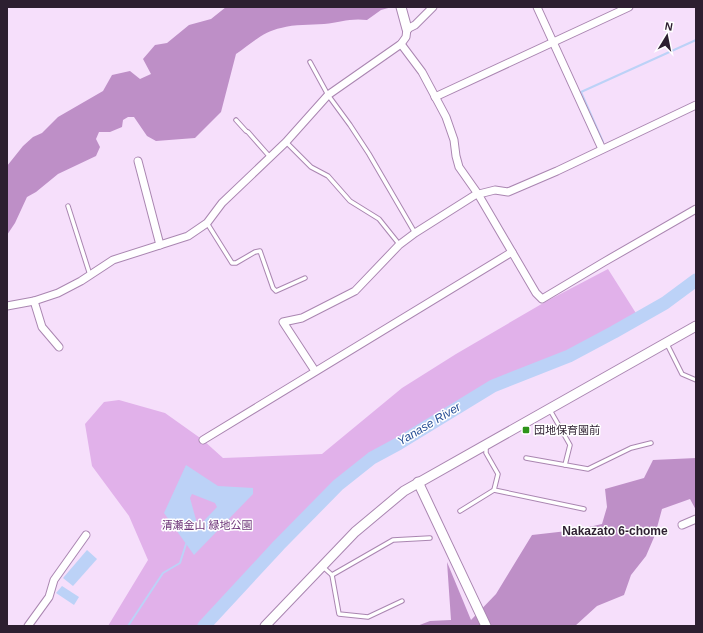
<svg xmlns="http://www.w3.org/2000/svg" width="703" height="633" font-family="Arial,'Noto Sans JP',sans-serif">
	<style>
		.green { fill: #e1b1ea }
		.forest { fill: #be8fc7 }
		.water { fill: #bcd2f7; fill-rule: evenodd }
		.lines { fill: none; stroke-linecap: round; stroke-linejoin: round }
		.stream { stroke: #bcd2f7; stroke-width: 2 }
		.river { stroke: #bcd2f7; stroke-width: 13 }
		.lane-casing { stroke: #aa86b1; stroke-width: 5.5 }
		.street-casing { stroke: #aa86b1; stroke-width: 9 }
		.secondary-casing { stroke: #aa86b1; stroke-width: 11 }
		.lane { stroke: #fff; stroke-width: 3.5 }
		.street { stroke: #fff; stroke-width: 7 }
		.secondary { stroke: #fff; stroke-width: 9 }
		.poi-dot { fill: #2d9419; stroke: #fff; stroke-width: 1.5 }
		.labels { text-anchor: middle; dominant-baseline: central; stroke-width: 3; stroke-linejoin: round; paint-order: stroke }
		.poi-label { font-size: 11px; fill: #2d1f30; stroke: #fff; text-anchor: start }
		.park-label { font-size: 11px; fill: #6d3478; stroke: #fff }
		.water-label { font-size: 12px; font-style: italic; fill: #274e95; stroke: #fff }
		.neighbourhood-label { font-size: 12px; font-weight: bold; fill: #2d1f30; stroke: #fff }
	</style>
	<rect width="100%" height="100%" fill="#f6dffb"/>
	<path class="green" d="M608,269L639,318L493,386L372,458L338,485L206,626H108L148,560L129,516L92,466L85,424L104,402L119,400L165,413L203,440L223,458L322,454L402,388L456,354L545,302Z"/>
	<g class="forest">
		<path d="M226,7H392L381,10L367,20C350,18 341,22 324,24C310,25 295,24 281,28C264,31 249,45 236,54L221,112L195,138L156,141L147,136L134,117H128L123,120L122,127L110,132H99L96,139L100,147L96,156L58,174L36,192L27,197L15,223L7,235V166L23,146L33,137L42,133L58,117L103,91L112,75L130,71L140,79L151,74L143,59L155,45L167,43L189,25L211,19Z"/>
		<path d="M696,458V510L690,499L662,509L655,535L646,556L631,575L624,595L597,606L575,626H417L430,621L451,620L447,562L471,620L496,594L532,535L576,530L602,524L607,507L605,489L644,478L653,460Z"/>
	</g>
	<g class="water">
		<path d="M186,465L218,486L253,488V494L194,555L164,513ZM192,494L215,503L217,507L198,527L190,498Z"/>
		<path d="M87,550L97,559L73,586L63,578Z"/>
		<path d="M62,586L79,597L74,605L56,593Z"/>
	</g>
	<g class="lines">
		<g class="stream">
			<path d="M603,142L581,92L696,40"/>
			<path d="M128,626L163,573L180,563L186,544"/>
		</g>
		<path class="river" d="M204,626L279,545L338,485L372,458L398,444L493,386L569,356L614,332L665,303L696,280"/>
		<defs>
			<g id="lane">
				<path d="M310,62L328,95L350,125L369,154L415,233"/>
				<path d="M236,120L246,131L248,132L270,157"/>
				<path d="M286,142L311,167L328,176L350,201L379,219L399,244"/>
				<path d="M68,206L90,275"/>
				<path d="M207,223L232,263H236L255,252L260,251L273,288L276,291L305,278"/>
				<path d="M667,344L682,374L696,380"/>
				<path d="M550,410L570,445L565,465"/>
				<path d="M486,446V453L498,474L494,490L584,509"/>
				<path d="M526,458L588,469L631,448L651,443"/>
				<path d="M460,511L494,490"/>
				<path d="M323,567L332,575L393,540L430,538"/>
				<path d="M332,575L339,614L368,617L402,601"/>
			</g>
			<g id="street">
				<path d="M537,7L602,149"/>
				<path d="M401,44L422,72L446,117L454,140L456,156L459,167L478,194L536,293L542,299L604,262L696,209"/>
				<path d="M435,97L629,7"/>
				<path d="M138,161L160,245"/>
				<path d="M34,301L42,327L59,347"/>
				<path d="M7,306L34,301L58,293L81,281L113,260L188,236L207,223L222,203L286,142L328,95L401,44L406,37L407,29L415,25L433,7"/>
				<path d="M315,371L283,322L302,318L355,291L399,245L415,233L475,195L495,190L508,192L557,171L696,105"/>
				<path d="M203,440L512,252"/>
				<path d="M682,525L696,519"/>
				<path d="M28,626L49,597L54,580L86,535"/>
			</g>
			<g id="secondary">
				<path d="M401,7L407,29"/>
				<path d="M418,482L486,626"/>
				<path d="M265,626L355,532L404,491L696,326"/>
			</g>
		</defs>
		<use href="#lane" class="lane-casing"/>
		<use href="#street" class="street-casing"/>
		<use href="#secondary" class="secondary-casing"/>
		<use href="#lane" class="lane"/>
		<use href="#street" class="street"/>
		<use href="#secondary" class="secondary"/>
	</g>
	<rect class="poi-dot" x="522" y="426" width="8" height="8" rx="2"/>
	<g class="labels">
		<g class="poi-label">
			<text x="534" y="430">団地保育園前</text>
		</g>
		<g class="park-label">
			<text x="207" y="525">清瀬金山 緑地公園</text>
		</g>
		<g class="water-label">
			<text transform="translate(429 424) rotate(-31)">Yanase River</text>
		</g>
		<g class="neighbourhood-label">
			<text x="615" y="531">Nakazato 6-chome</text>
		</g>
	</g>
	<rect width="703" height="633" fill="none" stroke="#2d1f30" stroke-width="16"/>
	<g transform="translate(667 36) rotate(10)" stroke="#ffffff" stroke-width="3" paint-order="stroke">
	<path d="M0-3L7 15L0 10L-7 15Z" fill="#2d1f30"/>
	<text y="-6" font-size="11" font-weight="bold" text-anchor="middle" fill="#2d1f30">N</text>
	</g>
</svg>
